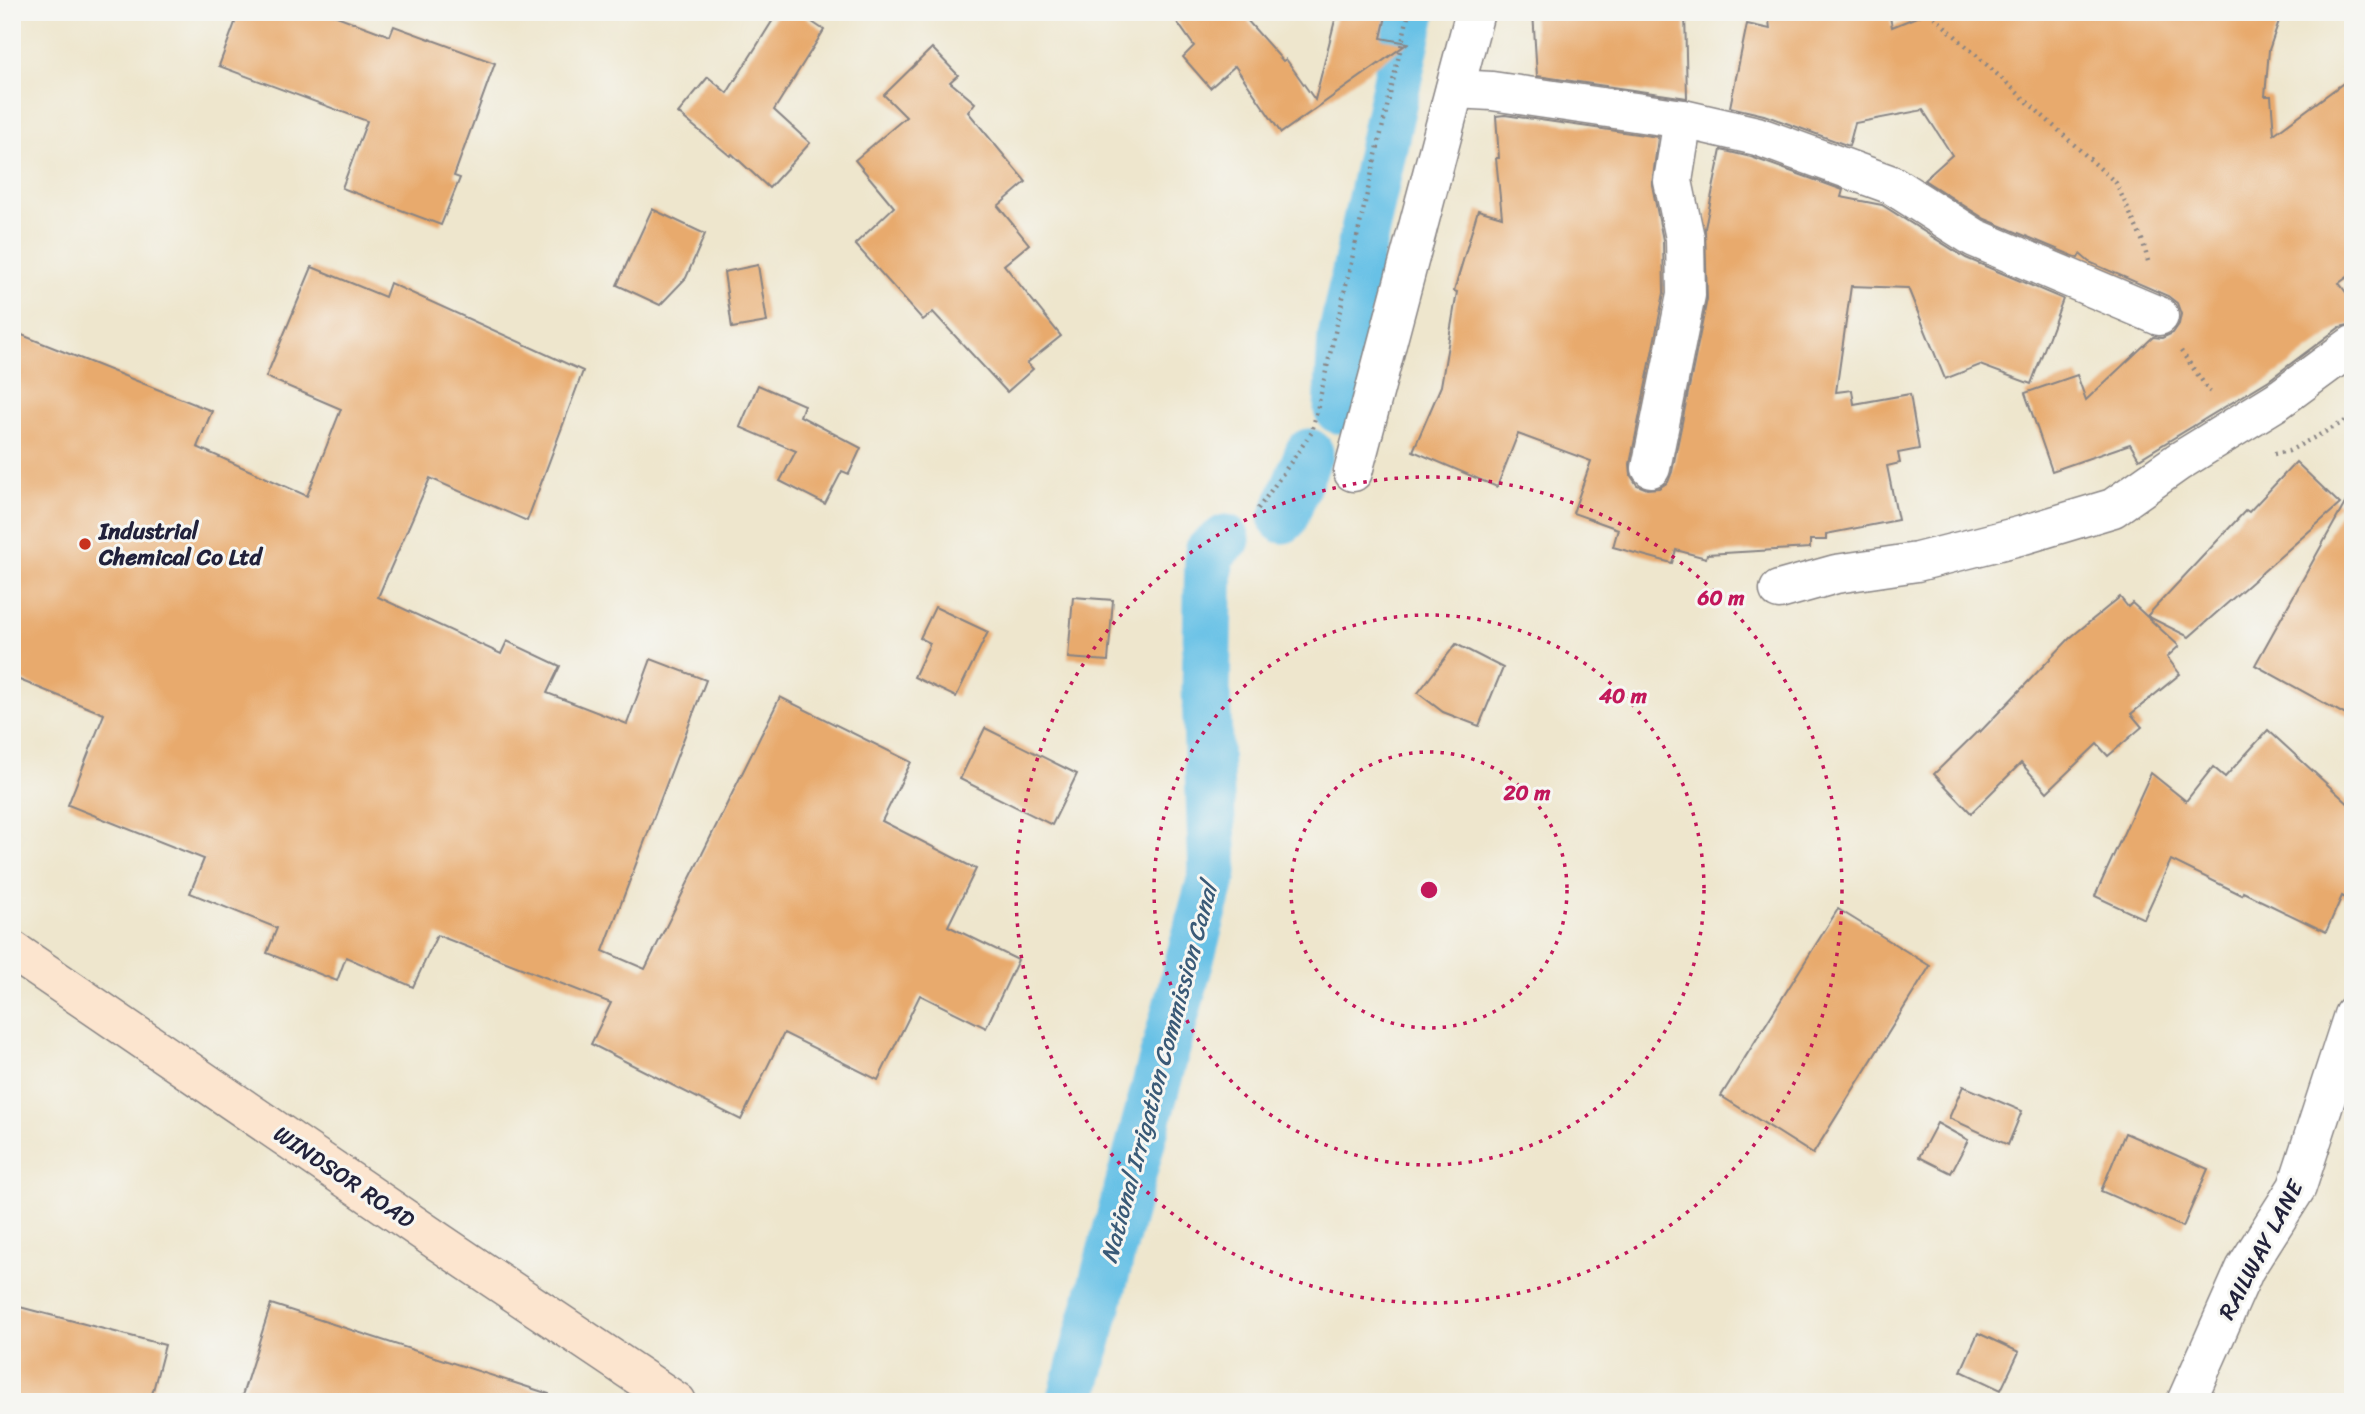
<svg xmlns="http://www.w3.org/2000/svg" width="2365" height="1414" font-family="Sriracha,sans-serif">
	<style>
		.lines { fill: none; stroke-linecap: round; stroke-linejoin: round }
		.canal { stroke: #68c1e6; stroke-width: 49 }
		.building { fill: #e8aa6d }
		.minor-casing { stroke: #888484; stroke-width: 41 }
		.secondary-casing { stroke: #888484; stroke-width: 41 }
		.path { stroke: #888484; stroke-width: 4.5; stroke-dasharray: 2 5; stroke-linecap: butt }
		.minor { stroke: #fff; stroke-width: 38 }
		.secondary { stroke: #fce5cf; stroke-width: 38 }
		.ring { fill: none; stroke: #c2185b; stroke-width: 3.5; stroke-dasharray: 3.5 7 }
		.poi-dot { fill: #c8321e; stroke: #f6f6f2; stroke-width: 2.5 }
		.labels { text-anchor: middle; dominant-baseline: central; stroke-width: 6; stroke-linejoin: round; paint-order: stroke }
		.poi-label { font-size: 23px; font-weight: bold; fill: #22223b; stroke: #f6f6f2; text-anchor: start }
		.street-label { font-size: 23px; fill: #22223b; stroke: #f6f6f2 }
		.water-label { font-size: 24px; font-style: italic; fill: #3a5a77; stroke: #f6f6f2 }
		.centre { fill: #c2185b; stroke: #f6f6f2; stroke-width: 3.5 }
		.ring-label { font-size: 21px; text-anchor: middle; font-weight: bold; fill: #c2185b; stroke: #f6f6f2; stroke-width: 6; stroke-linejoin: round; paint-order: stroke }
	</style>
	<rect width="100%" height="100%" fill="#f6f6f2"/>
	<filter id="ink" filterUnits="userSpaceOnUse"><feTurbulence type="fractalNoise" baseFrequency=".0143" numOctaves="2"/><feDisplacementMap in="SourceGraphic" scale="14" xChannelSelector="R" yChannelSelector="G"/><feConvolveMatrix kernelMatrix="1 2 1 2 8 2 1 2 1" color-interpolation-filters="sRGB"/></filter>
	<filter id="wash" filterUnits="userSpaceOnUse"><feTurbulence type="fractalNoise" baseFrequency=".00686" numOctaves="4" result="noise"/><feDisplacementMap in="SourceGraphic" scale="28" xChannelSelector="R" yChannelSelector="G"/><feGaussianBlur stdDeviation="1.57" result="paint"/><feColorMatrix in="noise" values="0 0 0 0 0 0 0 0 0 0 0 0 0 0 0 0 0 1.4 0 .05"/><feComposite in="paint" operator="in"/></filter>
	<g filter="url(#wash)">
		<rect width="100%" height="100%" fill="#eee6cd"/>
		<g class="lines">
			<g class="canal">
				<path d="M1338,409L1342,337L1412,12"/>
				<path d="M1283,519L1309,453"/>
				<path d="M1071,1402L1213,873L1206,693L1209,552L1226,539"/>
			</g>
		</g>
		<g id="blocks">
			<g class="building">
				<path d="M239,12H326L390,36L394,26L495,63L454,176L460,178L441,225L342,188L367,121L219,66Z"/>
				<path d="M778,12H797L824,30L774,110L810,143L769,188L732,154L730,156L678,113L708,77L727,93Z"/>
				<path d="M1170,12H1240L1283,61L1286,59L1315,100L1337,12H1387L1381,38L1408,43L1281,133L1235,66L1210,88L1183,57L1194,46Z"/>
				<path d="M1533,12H1685L1687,98L1537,76Z"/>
				<path d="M1768,12H1889L1892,27L1929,12H2282L2269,50L2265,96H2271L2274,134L2353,76V273L2339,283L2353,302V324L2340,327L2269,380L2139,459L2130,444L2052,471L2025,393L2077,375L2086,400L2153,337L2162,338L2173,333L2179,324L2181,314L2177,303L2168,296L2089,262L2080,254L2078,258L1985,219L1924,180L1952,155L1923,110L1855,123L1849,146L1764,115L1730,107L1747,24L1770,29Z"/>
				<path d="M932,48L958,75L950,82L975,103L968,112L1026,182L998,206L1029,244L1004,265L1061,336L1027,363L1033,369L1007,392L933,312L923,320L855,244L894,207L855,160L906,117L884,95Z"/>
				<path d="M1505,115L1658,137L1652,185L1663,240L1664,293L1630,464L1631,476L1637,485L1647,489L1659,488L1668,482L1672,472L1707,299L1705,228L1721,150L1751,157L1843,190L1841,197L1882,205L1966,258L2063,299L2031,384L1980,365L1945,379L1908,288L1851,286L1836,392L1852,390L1854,404L1910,394L1919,449L1898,453L1900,463L1887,466L1898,520L1826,534V540H1810V548L1707,554L1706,558L1676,550L1672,563L1613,547L1618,529L1573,513L1591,461L1518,434L1497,487L1413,451L1441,386L1457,292L1454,291L1478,210L1502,217L1496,158H1499L1496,116Z"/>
				<path d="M652,209L705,234L686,278L660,305L617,285Z"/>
				<path d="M758,265L767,322L732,328L724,272Z"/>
				<path d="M312,267L385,297L390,283L583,371L527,521L430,478L378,597L501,654L507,641L560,666L547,693L627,724L651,659L706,680L603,951L645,969L780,697L911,762L882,821L976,869L948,926L1018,960L986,1028L920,995L878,1080L784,1033L741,1120L591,1044L611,1003L437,935L413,987L346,957L337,981L267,953L277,928L190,893L204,859L68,805L104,714L12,677V331L212,411L197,447L307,496L341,409L266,377Z"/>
				<path d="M758,385L804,405L800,416L861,448L849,474L842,471L825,504L780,481L796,451L740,427Z"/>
				<path d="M2296,462L2340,504L2189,637L2147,616L2246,510L2249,512Z"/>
				<path d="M2353,489V719L2255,665Z"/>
				<path d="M1073,597L1113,600L1108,661L1068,658Z"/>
				<path d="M2120,597L2128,607L2132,603L2179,646L2167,657L2180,674L2131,714L2142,727L2108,756L2097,744L2047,792L2021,763L1971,813L1934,774L1979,730L1980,732L2070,638Z"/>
				<path d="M935,607L988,632L956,697L914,677L930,643L920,638Z"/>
				<path d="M1456,644L1503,668L1479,726L1443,712L1418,693Z"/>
				<path d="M985,728L1077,774L1052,825L960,779Z"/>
				<path d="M2268,730L2353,808V902L2342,896L2326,932L2243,892L2242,895L2171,860L2144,919L2095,896L2151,773L2186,801L2213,767L2225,777Z"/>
				<path d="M1838,909L1930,966L1813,1154L1721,1096Z"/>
				<path d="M1963,1086L2022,1111L2008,1145L1949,1118Z"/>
				<path d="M1937,1123L1968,1140L1951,1173L1919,1157Z"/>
				<path d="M2125,1133L2208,1169L2183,1227L2101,1191Z"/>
				<path d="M271,1304L549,1394L548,1402H240Z"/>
				<path d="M12,1305L165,1345L150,1402H12Z"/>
				<path d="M1978,1333L2019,1352L2001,1390L1961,1371Z"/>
			</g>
		</g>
	</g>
	<g filter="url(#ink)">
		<use href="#blocks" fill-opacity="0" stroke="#888484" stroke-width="2"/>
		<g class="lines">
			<defs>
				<g id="minor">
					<path d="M1455,89L1492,91L1683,119L1757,136L1892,185L1975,238L2159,316"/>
					<path d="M1651,468L1686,295L1685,238L1673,181L1683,119"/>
					<path d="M1353,472L1475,12"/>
					<path d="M1779,590L1836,574L1917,562L2023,535L2113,508L2178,462L2277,401L2353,345"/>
					<path d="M2186,1402L2245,1269L2297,1187L2353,1015"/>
				</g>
				<path id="secondary" d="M12,950L439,1242L677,1402"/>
			</defs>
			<use href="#minor" class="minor-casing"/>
			<use href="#secondary" class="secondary-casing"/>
			<g class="path">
				<path d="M1929,12L2116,183L2143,242L2149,265"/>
				<path d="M2181,351L2210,392"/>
				<path d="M2274,454L2289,451L2353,417"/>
				<path d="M1258,509L1312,432L1409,12"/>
			</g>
			<use href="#minor" class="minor"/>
			<use href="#secondary" class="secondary"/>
		</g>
	</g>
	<g class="ring">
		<circle cx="1429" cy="890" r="138"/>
		<circle cx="1429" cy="890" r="275"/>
		<circle cx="1429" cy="890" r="413"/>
	</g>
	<circle class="poi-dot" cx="85" cy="544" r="7"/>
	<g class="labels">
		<g class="poi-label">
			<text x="99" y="531">Industrial<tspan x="99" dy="26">Chemical Co Ltd</tspan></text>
		</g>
		<g class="street-label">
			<text transform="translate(344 1177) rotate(34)">WINDSOR ROAD</text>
			<text transform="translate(2261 1250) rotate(-62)">RAILWAY LANE</text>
		</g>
		<g class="water-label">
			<text transform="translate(1159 1073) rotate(-75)">National Irrigation Commission Canal</text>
		</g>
	</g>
	<circle cx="1429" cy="890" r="10" class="centre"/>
	<g class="ring-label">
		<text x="1721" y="605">60 m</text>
		<text x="1623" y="703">40 m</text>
		<text x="1527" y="800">20 m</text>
	</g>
	<rect width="2365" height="1414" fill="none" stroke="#f6f6f2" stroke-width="42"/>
</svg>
